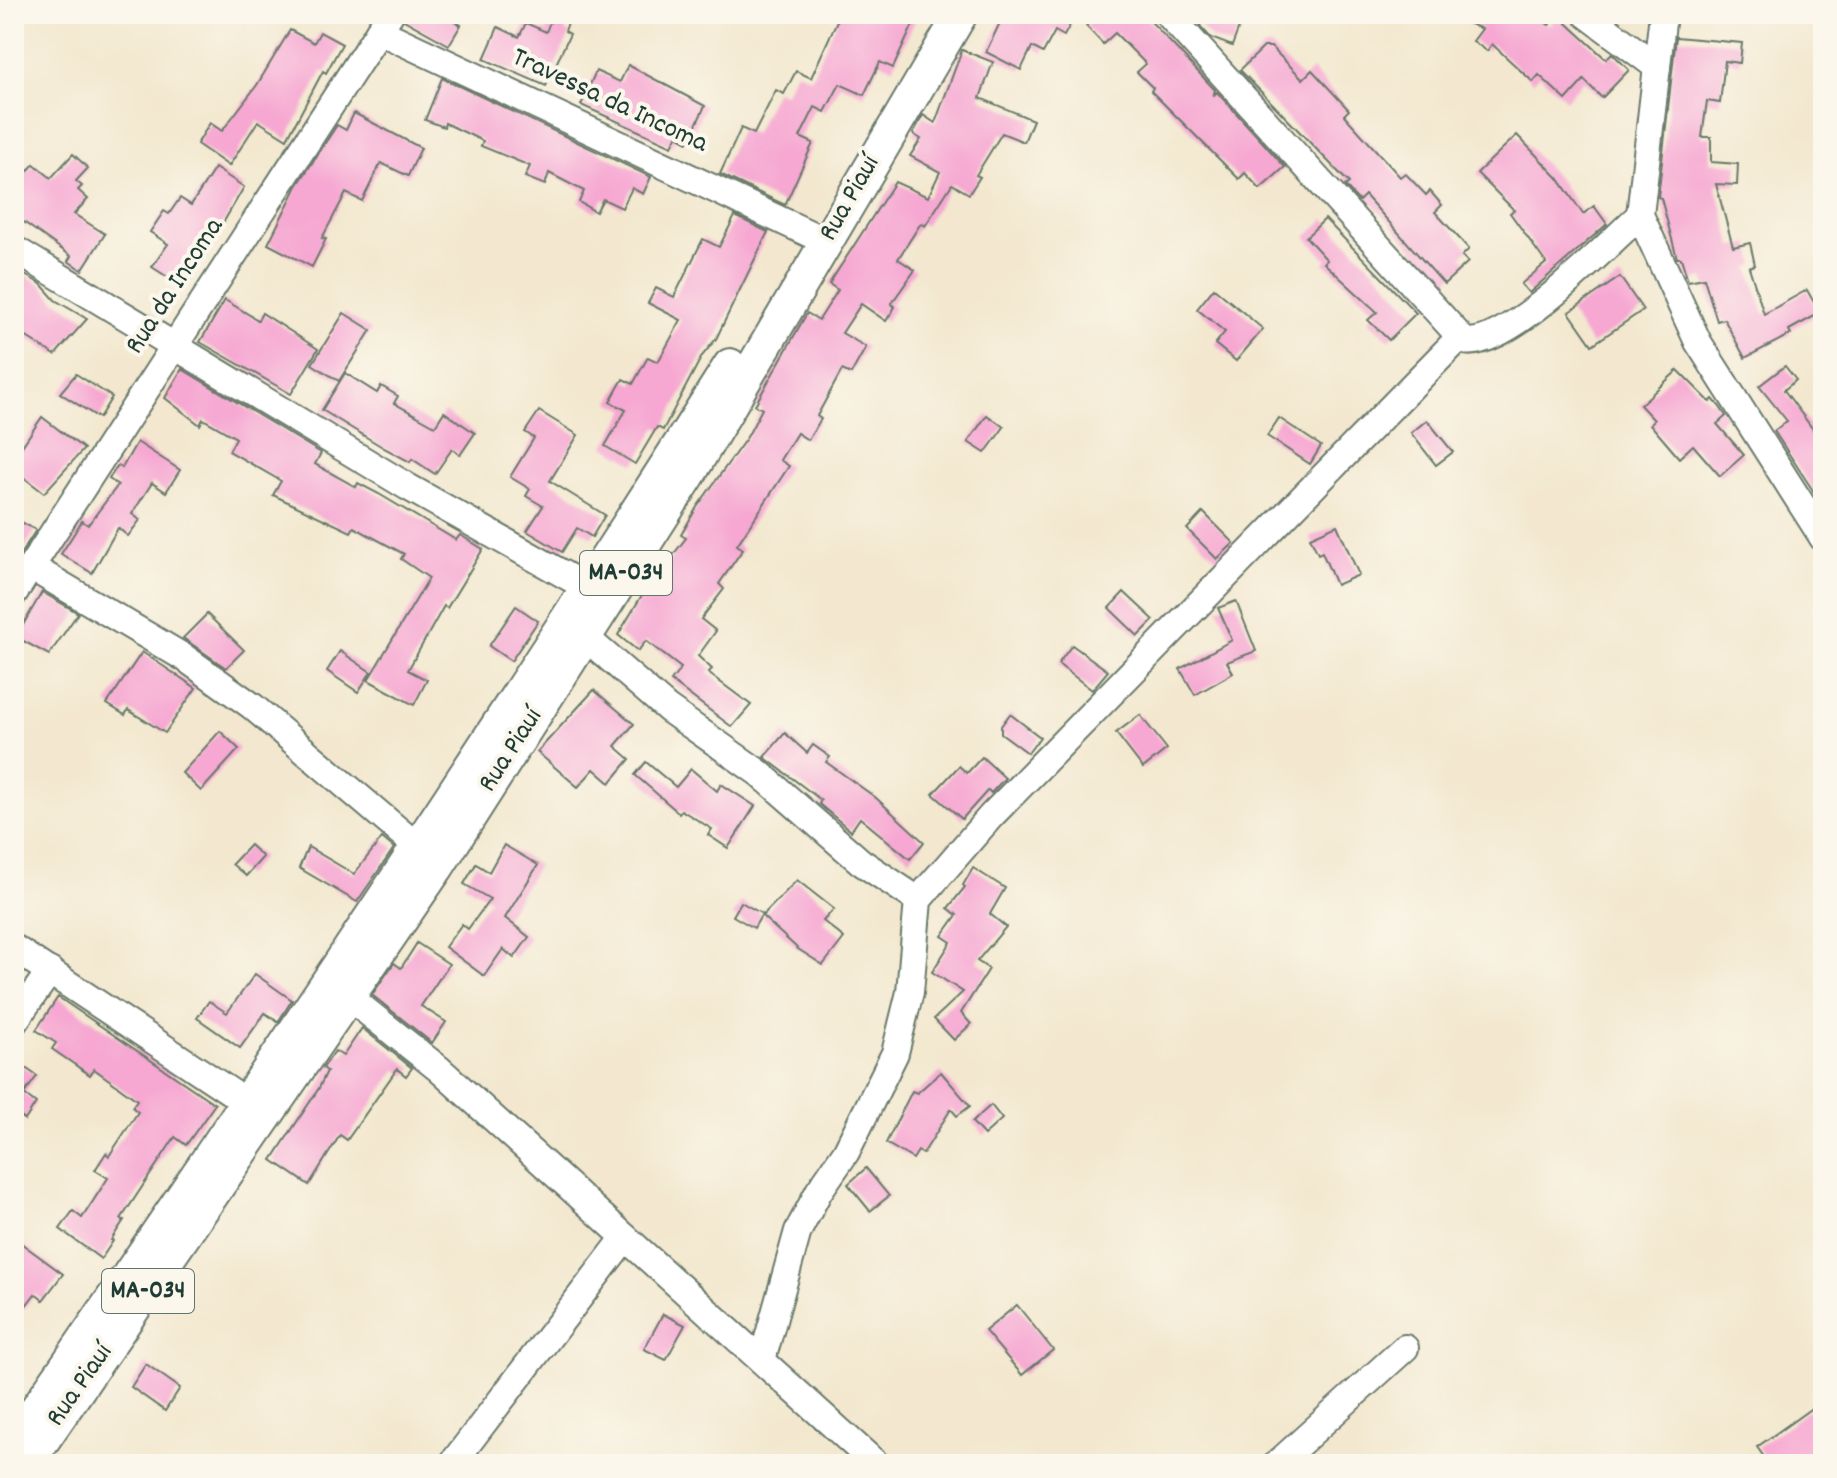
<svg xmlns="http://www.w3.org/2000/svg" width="1837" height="1478" font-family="Dekko,sans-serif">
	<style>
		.building { fill: #f6a7d2 }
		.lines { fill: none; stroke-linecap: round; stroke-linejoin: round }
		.minor-casing { stroke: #69796a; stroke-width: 30 }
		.major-casing { stroke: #69796a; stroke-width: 36 }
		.minor { stroke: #fff; stroke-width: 26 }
		.major { stroke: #fff; stroke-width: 32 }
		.labels { text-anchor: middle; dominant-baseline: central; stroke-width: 8; stroke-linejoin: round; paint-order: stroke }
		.shield { fill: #fbf7ec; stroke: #61756b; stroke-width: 2 }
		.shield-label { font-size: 26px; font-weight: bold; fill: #1f3d34 }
		.street-label { font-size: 28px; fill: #1f3d34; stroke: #fbf7ec }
	</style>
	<rect width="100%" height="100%" fill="#fbf7ec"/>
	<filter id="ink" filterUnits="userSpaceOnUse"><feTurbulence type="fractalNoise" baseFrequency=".0125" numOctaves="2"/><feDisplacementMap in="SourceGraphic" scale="16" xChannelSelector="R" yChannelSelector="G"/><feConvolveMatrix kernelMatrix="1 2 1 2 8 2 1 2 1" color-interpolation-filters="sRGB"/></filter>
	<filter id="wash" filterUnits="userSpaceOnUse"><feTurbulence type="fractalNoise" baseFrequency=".006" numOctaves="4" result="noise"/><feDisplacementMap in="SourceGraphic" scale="32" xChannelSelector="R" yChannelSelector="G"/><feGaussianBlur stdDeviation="1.8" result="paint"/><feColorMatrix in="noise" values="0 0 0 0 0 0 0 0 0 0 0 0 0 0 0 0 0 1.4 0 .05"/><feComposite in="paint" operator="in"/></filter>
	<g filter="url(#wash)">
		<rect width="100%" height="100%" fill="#f3e8cf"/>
		<g id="blocks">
			<g class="building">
				<path d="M406,14H441L461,25L449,45L404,20Z"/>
				<path d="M553,14H571L565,31L570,34L546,86L484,59L498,27L519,37L526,23L546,32Z"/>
				<path d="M840,14H918L893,68L880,62L864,95L840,84L825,112L815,107L800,137L813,143L785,205L720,174L741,128L754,134L776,90L784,94L796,71L811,78Z"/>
				<path d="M1004,14H1076L1064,36L1055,31L1043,53L1032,47L1021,70L986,52Z"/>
				<path d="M1097,14H1144L1215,90L1213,96L1217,92L1285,167L1260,189L1245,173L1239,179L1151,91L1153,88L1137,72L1146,64L1115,33L1103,44L1086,26Z"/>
				<path d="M1205,14H1244L1232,46L1211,38L1200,26Z"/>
				<path d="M1446,14H1533L1549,25L1558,15L1606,59L1612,53L1629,70L1602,98L1584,80L1566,100L1539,75L1533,82L1492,44L1487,51L1473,41L1482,29Z"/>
				<path d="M290,30L314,43L320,32L342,44L326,73L323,71L287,139L258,121L229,166L197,144L210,123L222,131L257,85Z"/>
				<path d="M1676,37L1742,43L1740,63L1725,61L1720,103L1707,101L1702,137H1711V162L1738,164L1737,185L1716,184L1733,247L1750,243L1755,265L1749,267L1764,314L1807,290L1820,313L1789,330L1791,334L1745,358L1724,319L1717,321L1704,278L1688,281L1681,258H1677L1661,198L1658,197Z"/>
				<path d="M1264,47H1271L1303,79L1312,70L1349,110L1344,115L1400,177L1405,173L1426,195L1430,191L1442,205L1435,212L1469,249L1462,256L1468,262L1444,284L1365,195L1359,201L1352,194L1345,186L1349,183L1240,70Z"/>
				<path d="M962,50L993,62L980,98L1033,120L1024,142L1002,133L976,175L980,177L969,194L952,184L925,226L921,223L898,259L915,270L891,304L895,307L886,321L861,304L842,333L866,347L851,374L842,370L817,416L821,419L808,440L797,433L780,460L789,466L737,545L743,549L719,584L724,589L701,619L716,631L698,656L712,669L708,673L751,705L732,727L671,681L681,668L646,641L638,651L618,635L657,570L660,572L686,538L681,535L697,507L747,437L762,409L755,405L807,313L819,320L838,290L829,284L895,182L928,197L940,172L910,156L921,139L913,134L923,115L935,123Z"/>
				<path d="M628,65L705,106L688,142L677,136L672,146L581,105L596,71L620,82Z"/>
				<path d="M442,78L651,177L643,194L632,188L622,208L603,199L596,212L579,202L584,191L549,173L545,185L525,177L530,166L481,146L483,141L445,123L444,127L425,120Z"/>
				<path d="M354,113L421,148L408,176L381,163L362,201L346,193L322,238L326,239L312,267L268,244L297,186L337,125L346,130Z"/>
				<path d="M1517,135L1558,178L1583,214L1594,206L1607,224L1529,293L1521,284L1546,263L1510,213L1514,210L1477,173Z"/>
				<path d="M73,154L88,168L76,181L82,186L78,190L88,199L74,214L105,234L82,270L68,261L71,256L14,215V163L27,172L34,164L51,178Z"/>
				<path d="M215,168L244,187L185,288L152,267L168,244L150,232L164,211L169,214L180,198L191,205Z"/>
				<path d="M735,216L768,232L716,339L702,356L663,430L657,427L635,464L605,446L626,410L610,402L623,379L633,384L648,357L658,362L681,320L648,303L656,288L674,297L703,239L719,247Z"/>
				<path d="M1325,219L1416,313L1389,340L1368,320L1377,312L1324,263L1327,260L1306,237Z"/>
				<path d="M14,269L41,284L55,300L87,319L55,355L14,329Z"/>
				<path d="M1620,277L1643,310L1592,345L1569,312Z"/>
				<path d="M1214,288L1263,329L1236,361L1215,344L1225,332L1197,309Z"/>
				<path d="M225,300L258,320L262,313L318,349L291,394L200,342Z"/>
				<path d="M344,313L371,330L339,381L312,364Z"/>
				<path d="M1785,366L1796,380L1784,390L1815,432L1823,426V506L1774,431L1787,421L1759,386Z"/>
				<path d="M182,369L321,453L315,464L356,487L358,483L379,494L456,540L460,535L483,549L447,608L444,606L408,670L427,680L414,705L368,680L429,578L401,559L404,554L354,527L351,532L273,495L281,481L229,451L236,438L203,419L200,425L165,398Z"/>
				<path d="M1678,370L1710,402L1713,399L1720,407L1726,416L1717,424L1744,455L1720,476L1693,445L1679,458L1650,424L1654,420L1640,405Z"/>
				<path d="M345,373L377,393L381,386L398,396L394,403L435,426L444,412L475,433L460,455L452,449L435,474L412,459L410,462L384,448L322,410Z"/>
				<path d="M76,374L112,397L99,418L60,393Z"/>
				<path d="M539,411L578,435L550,481L605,515L592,537L577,528L562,552L527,531L543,506L526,496L530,489L510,477L534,438L525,432Z"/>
				<path d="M987,415L1004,427L985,453L968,442Z"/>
				<path d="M42,417L84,449L44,493L14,470V458Z"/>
				<path d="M1279,418L1321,446L1310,464L1267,436Z"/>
				<path d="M1427,420L1453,452L1436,465L1411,433Z"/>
				<path d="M137,442L180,470L166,492L152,483L132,514L140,520L128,536L118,528L92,573L61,554L82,521L88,525L118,485L109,479L118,465L122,468Z"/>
				<path d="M1203,512L1234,543L1217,559L1187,529Z"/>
				<path d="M14,518L36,530L14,564Z"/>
				<path d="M1337,525L1359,575L1336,585L1322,552L1318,554L1310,537Z"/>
				<path d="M42,592L78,613L49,655L16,637Z"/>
				<path d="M1124,592L1154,620L1138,636L1109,608Z"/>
				<path d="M1236,601L1256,651L1227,662L1233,673L1195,695L1180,669L1232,640L1218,608Z"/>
				<path d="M516,606L538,621L511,661L489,646Z"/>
				<path d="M207,614L244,650L226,668L183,638Z"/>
				<path d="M1072,645L1108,671L1092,690L1058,664Z"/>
				<path d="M340,651L371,672L358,692L327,671Z"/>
				<path d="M142,652L196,688L165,733L128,710L125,715L107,704Z"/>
				<path d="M594,690L634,724L615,746L630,759L610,783L594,769L578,787L537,752Z"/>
				<path d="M1010,714L1040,737L1028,753L1001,733V726Z"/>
				<path d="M1140,715L1167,749L1143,768L1116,733Z"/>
				<path d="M220,731L239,749L201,791L182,773Z"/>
				<path d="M785,733L807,753L813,745L830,757L826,762L875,797L924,842L910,859L860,818L851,831L819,804L821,800L764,757Z"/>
				<path d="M982,757L1005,778L991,793L988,790L962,819L933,794L959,766L967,773Z"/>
				<path d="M646,762L676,787L691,769L717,791L721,784L755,806L728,848L708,835L712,829L681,810L679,813L635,775Z"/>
				<path d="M382,838L394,848L357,902L299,868L308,847L354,874Z"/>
				<path d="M250,845L263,857L246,876L232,864Z"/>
				<path d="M504,845L538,865L505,918L529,937L514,958L503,949L484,976L445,947L462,924L468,929L490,899L464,884L476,864L489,872Z"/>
				<path d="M973,868L1005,888L990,914L1006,927L977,961L989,969L961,1013L971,1024L954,1040L934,1019L963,992L932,972L951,942L942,936L957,915L948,908L965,887L963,885Z"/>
				<path d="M797,880L834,909L823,921L844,938L823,965L798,949L762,916Z"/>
				<path d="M741,902L762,914L754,928L733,916Z"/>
				<path d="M417,943L449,964L421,1006L446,1022L432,1043L372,995L394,963L401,968Z"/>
				<path d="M255,974L292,1000L278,1022L265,1013L240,1048L197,1018L209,1001L227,1013Z"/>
				<path d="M58,997L215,1104L186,1145L175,1137L121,1219L124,1220L111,1240L113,1241L101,1259L60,1229L73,1211L82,1218L108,1178L95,1170L106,1153L109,1156L138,1112L132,1107L137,1100L94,1069L90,1075L52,1049L56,1043L36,1030Z"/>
				<path d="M362,1028L412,1068L406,1076L397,1069L347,1140L340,1135L309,1185L272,1160L319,1088L327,1071L323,1068L335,1051L343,1056Z"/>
				<path d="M14,1060L37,1076L24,1094L36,1103L25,1120L14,1112Z"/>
				<path d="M941,1072L970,1106L957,1116L951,1109L923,1154L918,1151L913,1159L886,1143L912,1091L917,1093Z"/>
				<path d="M991,1105L1002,1119L984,1135L972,1122Z"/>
				<path d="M866,1168L889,1196L870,1211L848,1184Z"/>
				<path d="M14,1238L63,1274L43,1300L35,1294L14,1321Z"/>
				<path d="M1017,1305L1053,1350L1022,1375L985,1331Z"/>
				<path d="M663,1314L685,1325L666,1360L644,1349Z"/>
				<path d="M146,1364L180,1388L165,1411L131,1387Z"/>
				<path d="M1823,1400V1464H1769L1757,1447Z"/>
			</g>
		</g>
	</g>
	<g filter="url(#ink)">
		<use href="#blocks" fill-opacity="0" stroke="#69796a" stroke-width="2"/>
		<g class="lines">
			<defs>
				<g id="minor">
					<path d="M1168,14L1464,341C1505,351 1608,244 1640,215"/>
					<path d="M1586,14L1657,67"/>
					<path d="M1663,14L1640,215L1698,342L1823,538"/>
					<path d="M379,31L810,234"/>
					<path d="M14,249L408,487L588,588"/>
					<path d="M31,567L185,658L252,706L419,848"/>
					<path d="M14,593L390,14"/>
					<path d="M585,637L668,709L759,773L861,862L918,900"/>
					<path d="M14,948L261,1112"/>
					<path d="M350,998L439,1069L876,1464"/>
					<path d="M14,1022L50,971"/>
					<path d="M762,1360L798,1231L819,1191L846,1152L895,1053L910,992L918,900L991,816L1459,338"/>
					<path d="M452,1464L624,1239"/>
					<path d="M1277,1464L1405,1348"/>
				</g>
				<g id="major">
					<path d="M14,1441C260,1087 499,729 730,365"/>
					<path d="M27,1464L437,868L689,475L961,14"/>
				</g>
			</defs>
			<use href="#minor" class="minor-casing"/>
			<use href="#major" class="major-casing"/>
			<use href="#minor" class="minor"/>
			<use href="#major" class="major"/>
		</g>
	</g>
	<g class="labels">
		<g class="shield">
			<rect x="580" y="551" width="92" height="44" rx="6"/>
			<rect x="102" y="1269" width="92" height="44" rx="6"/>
		</g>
		<g class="shield-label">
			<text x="626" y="573">MA-034</text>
			<text x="148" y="1291">MA-034</text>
		</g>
		<g class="street-label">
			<text transform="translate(609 102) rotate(25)">Travessa da Incoma</text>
			<text transform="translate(851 199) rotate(-60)">Rua Piauí</text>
			<text transform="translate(176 287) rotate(-57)">Rua da Incoma</text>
			<text transform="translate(512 751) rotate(-57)">Rua Piauí</text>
			<text transform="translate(81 1386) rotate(-55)">Rua Piauí</text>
		</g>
	</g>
	<rect width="1837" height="1478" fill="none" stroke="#fbf7ec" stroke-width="48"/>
</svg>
